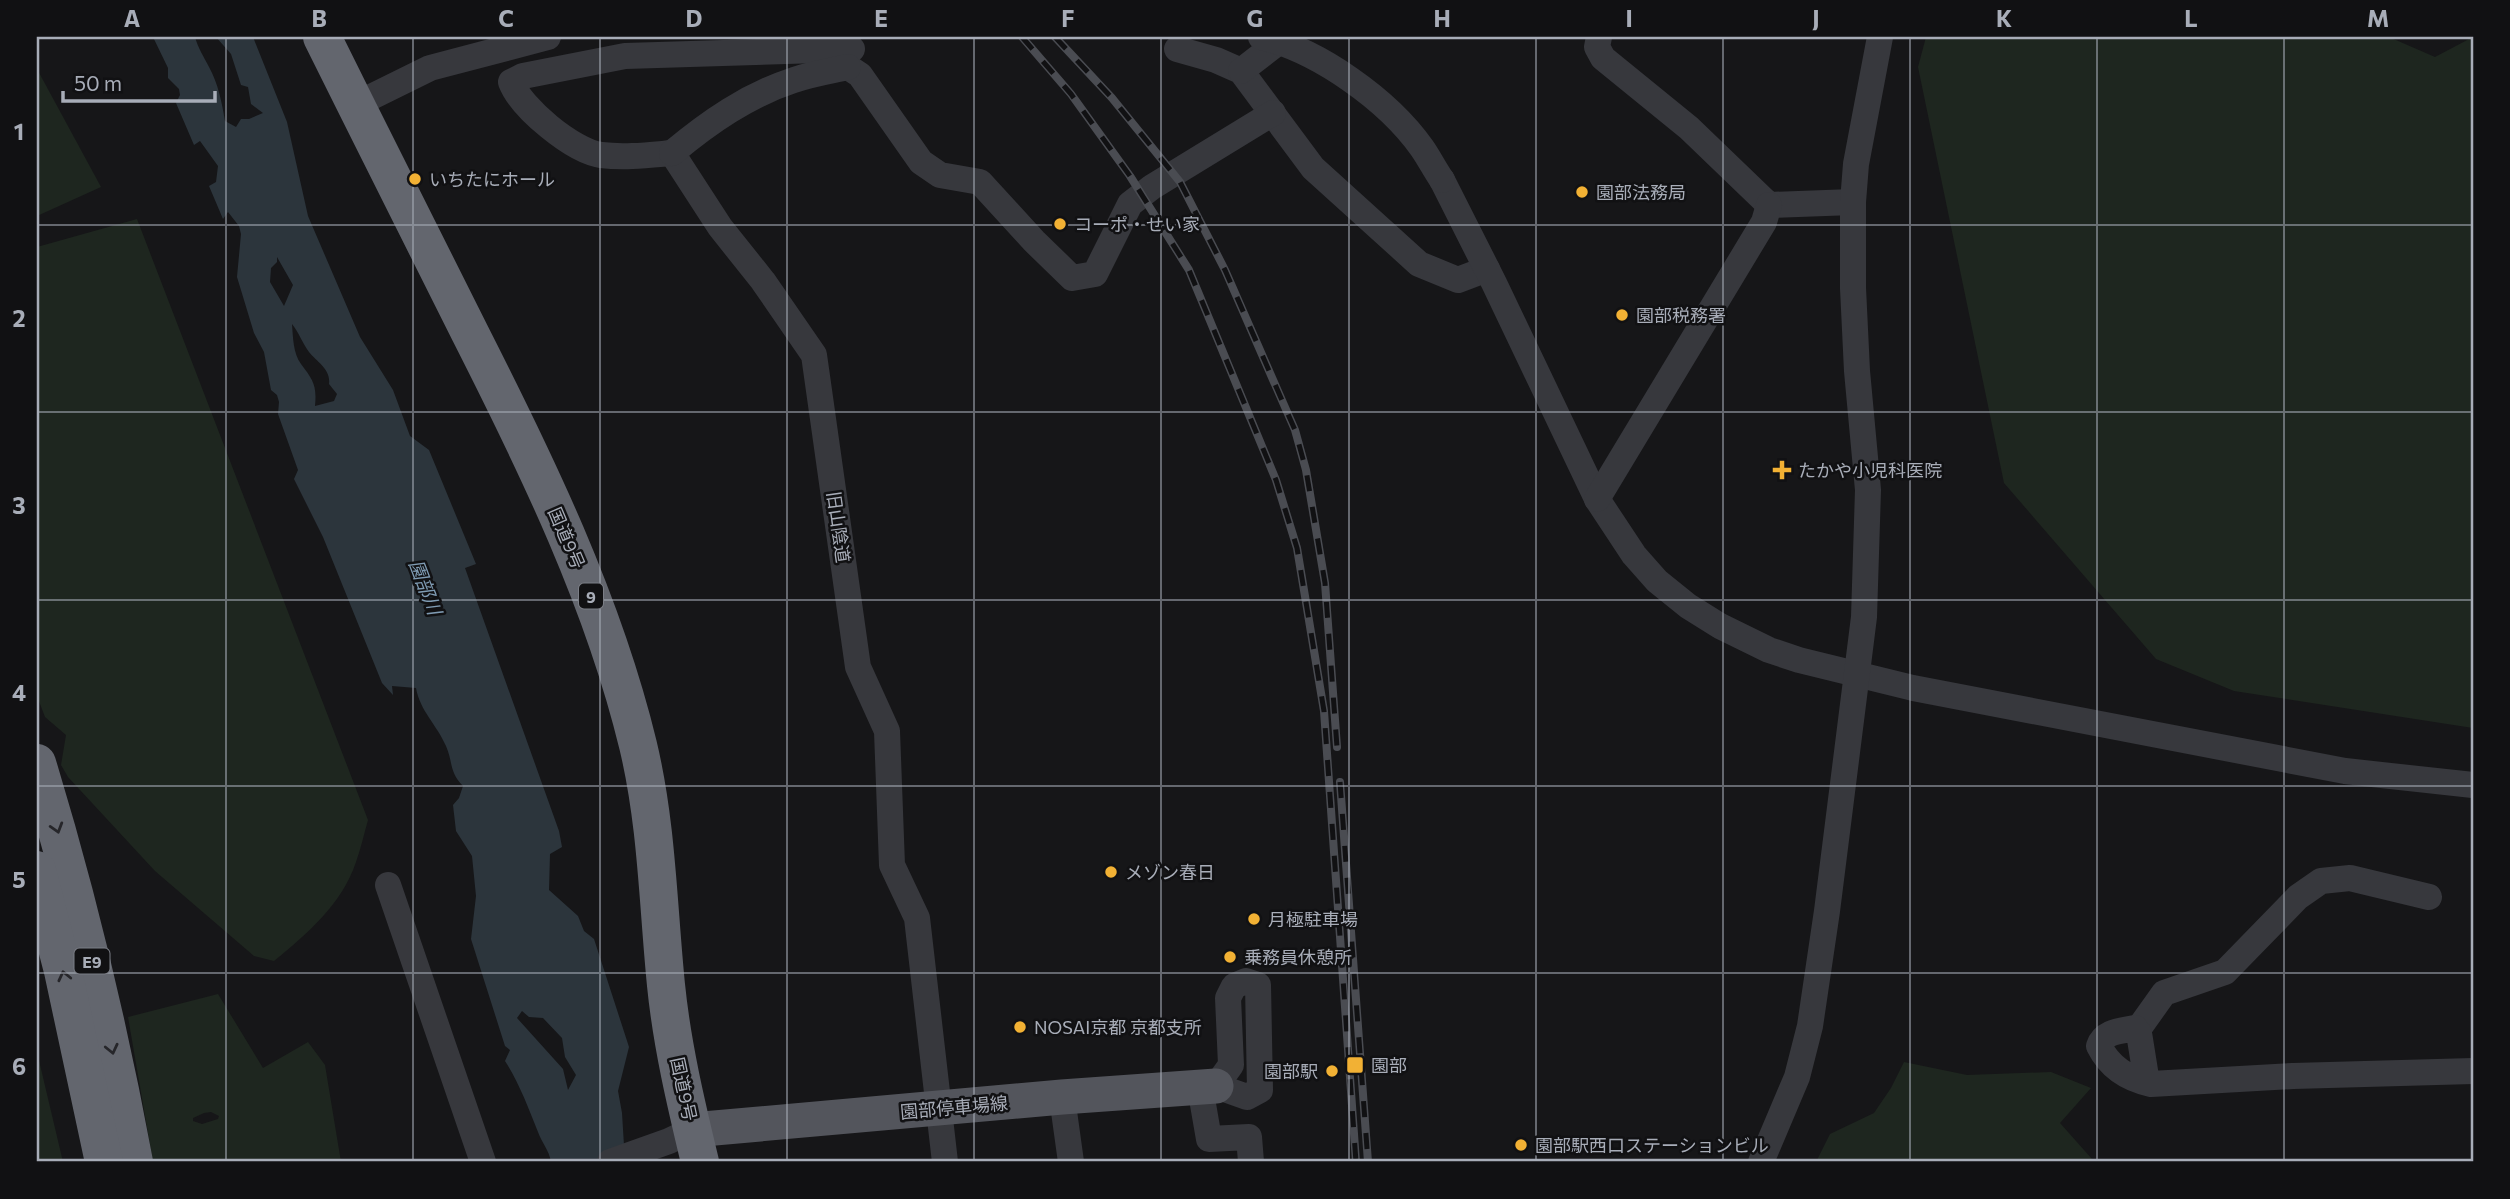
<svg xmlns="http://www.w3.org/2000/svg" width="2510" height="1199" font-family="Commissioner,'Noto Sans JP',sans-serif">
	<style>
		.green { fill: #1e261f; fill-rule: evenodd }
		.water { fill: #2c353c; fill-rule: evenodd }
		.lines { fill: none; stroke-linecap: round; stroke-linejoin: round }
		.minor { stroke: #37383d; stroke-width: 26 }
		.major { stroke: #53555c; stroke-width: 35 }
		.highway { stroke: #63666e; stroke-width: 38 }
		.rail-casing { stroke: #4a4c52; stroke-width: 8 }
		.rail { stroke: #111113; stroke-width: 5; stroke-dasharray: 16; stroke-linecap: butt }
		.minor-bridge { stroke: #37383d; stroke-width: 26 }
		.oneway { stroke: #26262a }
		.grid { fill: none; stroke: #a8adb8; stroke-width: 2; stroke-opacity: 0.55 }
		.poi-dot { fill: #f2b134; stroke: #111113; stroke-width: 2.5 }
		.labels { text-anchor: middle; dominant-baseline: central; stroke-width: 5; stroke-linejoin: round; paint-order: stroke }
		.shield { fill: #111113; stroke: #7b7e86; stroke-width: 2 }
		.shield-label { font-size: 16px; font-weight: bold; fill: #a8adb8 }
		.poi-label { font-size: 18px; fill: #a8adb8; stroke: #111113; text-anchor: start }
		.street-label { font-size: 18px; fill: #a8adb8; stroke: #111113 }
		.water-label { font-size: 19px; font-style: italic; fill: #7f9bb3; stroke: #111113 }
		.neatline { fill: none; stroke: #a8adb8; stroke-width: 2.5 }
		.grid-label { font-size: 23px; text-anchor: middle; font-weight: bold; fill: #a8adb8 }
	</style>
	<rect width="100%" height="100%" fill="#161618"/>
	<g class="green">
		<path d="M1926,37H2389L2435,57L2473,37V728L2234,691L2156,659L2004,483L1918,67Z"/>
		<path d="M37,69L101,187L37,216Z"/>
		<path d="M137,219L368,820C364,834 361,848 356,862C342,904 307,934 274,961L254,956L155,871L68,777L61,765L66,735L45,717L37,696V247Z"/>
		<path d="M218,994L263,1068L308,1042L325,1065L341,1162H153L128,1017ZM211,1112L219,1116L218,1119L202,1124L193,1121V1118L204,1113Z"/>
		<path d="M37,1052L63,1162H37Z"/>
		<path d="M1904,1062L1967,1075L2051,1072L2091,1088L2060,1123L2092,1159L2087,1162H1816L1830,1134L1874,1113L1891,1088Z"/>
	</g>
	<path class="water" d="M153,37H195C198,48 204,57 209,67C218,83 222,103 225,121L236,127L241,119H249L263,113L251,104L248,87L241,85L231,54L216,37H253L287,122L308,216L360,337L393,390L410,436L429,450L476,564L465,568L559,831L562,847L550,854L549,890L578,916L584,931L594,939L629,1047L618,1091L622,1113L625,1162H551C549,1150 542,1143 538,1132C528,1107 519,1083 505,1061L510,1050L505,1046L471,939L476,896L472,856L456,831L453,805L459,798L463,786C449,772 453,762 446,746C437,725 420,711 416,688L392,686L393,695L382,683L323,537L294,479L298,470L278,414L279,402L277,395L271,390L264,352L254,333L237,277L241,234L239,226L228,212L223,219L209,186L216,182L218,166L200,141L194,145L176,103L180,95L179,89L168,78V68ZM277,257L293,285L284,306L270,282L271,268L277,262ZM292,324C298,331 303,344 309,352C317,362 331,369 329,384L337,394L334,401L315,406C317,385 313,380 301,364C293,353 293,337 292,324ZM522,1011L529,1017L543,1018L562,1038L565,1057L576,1075L568,1090L563,1069L517,1018Z"/>
	<g class="lines">
		<g class="minor">
			<path d="M1599,37L1597,47L1603,58L1689,128L1769,205L1853,202"/>
			<path d="M1177,49L1216,60L1241,71L1313,168L1419,264L1458,280L1487,269"/>
			<path d="M848,67L860,75L921,162L940,175L980,182L1034,241L1072,278L1095,274L1130,204L1152,187L1273,113"/>
			<path d="M1241,71L1285,37"/>
			<path d="M355,105L430,68L548,37"/>
			<path d="M672,153L720,227L763,281L814,355L858,667L887,731L892,865L917,918L945,1162"/>
			<path d="M672,153C649,155 625,158 601,155C573,151 521,108 511,82L523,76L625,56L852,49"/>
			<path d="M672,153C709,122 748,95 794,80C811,74 830,71 848,67"/>
			<path d="M1442,180L1494,283L1597,499L1634,555L1657,581L1688,606L1720,626L1769,650L1799,660L1913,688L2345,771L2473,785"/>
			<path d="M1597,499L1764,222L1769,205"/>
			<path d="M388,885L483,1162"/>
			<path d="M1246,981L1258,985L1260,1090L1247,1097L1216,1086L1231,1065L1228,998L1234,986Z"/>
			<path d="M2137,1031L2164,993L2225,972L2298,897L2321,881L2350,878L2429,897"/>
			<path d="M2147,1083L2139,1033L2135,1028C2121,1031 2104,1031 2099,1046C2110,1068 2128,1079 2151,1084L2293,1076L2473,1071"/>
			<path d="M1200,1087L1209,1139L1249,1137L1251,1162"/>
			<path d="M1062,1097L1071,1162"/>
			<path d="M610,1162L669,1141L692,1130"/>
			<path d="M1761,1162L1797,1077L1810,1026L1827,911L1864,617L1868,490L1857,371L1853,288V202L1856,164L1880,37"/>
		</g>
		<path class="major" d="M692,1130L1062,1097L1216,1086"/>
		<g class="highway">
			<path d="M322,37C371,136 421,235 470,333C537,465 603,601 638,745C657,824 658,905 666,985C672,1045 686,1104 700,1162"/>
			<path d="M37,763C77,894 109,1027 134,1162"/>
			<path d="M37,870L63,971L104,1162"/>
		</g>
		<defs>
			<g id="rail">
				<path d="M1022,37L1071,94L1130,176L1189,270L1276,480L1297,548L1324,711L1356,1162"/>
				<path d="M1055,37L1112,98L1180,182L1225,270L1295,430L1306,470L1325,583L1337,747"/>
				<path d="M1340,782L1368,1162"/>
			</g>
		</defs>
		<use href="#rail" class="rail-casing"/>
		<use href="#rail" class="rail"/>
		<path class="minor-bridge" d="M1261,37C1318,50 1388,100 1422,148C1429,158 1435,170 1442,180"/>
	</g>
	<defs><path id="oneway-chevron" d="M-2-3.5L2.5 0L-2 3.5" fill="none" stroke-width="1.6" stroke-linecap="round" stroke-linejoin="round" transform="scale(1.75)"/></defs>
	<g class="oneway">
		<use href="#oneway-chevron" transform="translate(57 828) rotate(73)"/>
		<use href="#oneway-chevron" transform="translate(64 976) rotate(-103)"/>
		<use href="#oneway-chevron" transform="translate(112 1049) rotate(77)"/>
	</g>
	<path class="grid" d="M226,37V1162M413,37V1162M600,37V1162M787,37V1162M974,37V1162M1161,37V1162M1349,37V1162M1536,37V1162M1723,37V1162M1910,37V1162M2097,37V1162M2284,37V1162M37,225H2473M37,412H2473M37,600H2473M37,786H2473M37,973H2473"/>
	<g class="poi-dot">
		<circle cx="415" cy="179" r="7"/>
		<circle cx="1582" cy="192" r="7"/>
		<circle cx="1060" cy="224" r="7"/>
		<circle cx="1622" cy="315" r="7"/>
		<path d="M1778.5 459.5h7v7h7v7h-7v7h-7v-7h-7v-7h7z"/>
		<circle cx="1111" cy="872" r="7"/>
		<circle cx="1254" cy="919" r="7"/>
		<circle cx="1230" cy="957" r="7"/>
		<circle cx="1020" cy="1027" r="7"/>
		<rect x="1346" y="1056" width="18" height="18" rx="3.5"/>
		<circle cx="1332" cy="1071" r="7"/>
		<circle cx="1521" cy="1145" r="7"/>
	</g>
	<g class="labels">
		<g class="shield">
			<rect x="579" y="583.5" width="24" height="25" rx="5"/>
			<rect x="74.5" y="948.5" width="35" height="25" rx="5"/>
		</g>
		<g class="shield-label">
			<text x="591" y="596">9</text>
			<text x="92" y="961">E9</text>
		</g>
		<g class="poi-label">
			<text x="429" y="179">いちたにホール</text>
			<text x="1596" y="192">園部法務局</text>
			<text x="1074" y="224">コーポ・せい家</text>
			<text x="1636" y="315">園部税務署</text>
			<text x="1798" y="470">たかや小児科医院</text>
			<text x="1125" y="872">メゾン春日</text>
			<text x="1268" y="919">月極駐車場</text>
			<text x="1244" y="957">乗務員休憩所</text>
			<text x="1034" y="1027">NOSAI京都 京都支所</text>
			<text x="1371" y="1065">園部</text>
			<text x="1318" y="1071" text-anchor="end">園部駅</text>
			<text x="1535" y="1145">園部駅西口ステーションビル</text>
		</g>
		<g class="street-label">
			<text transform="translate(839 527) rotate(82)">旧山陰道</text>
			<text transform="translate(567 538) rotate(67)">国道9号</text>
			<text transform="translate(684 1089) rotate(78)">国道9号</text>
			<text transform="translate(954 1107) rotate(-5)">園部停車場線</text>
		</g>
		<g class="water-label">
			<text transform="translate(426 587) rotate(69)">園部川</text>
		</g>
	</g>
	<rect width="2510" height="1199" fill="none" stroke="#111113" stroke-width="77"/>
	<path d="M63 91v10h152v-10" fill="none" stroke="#a8adb8" stroke-width="3.5"/>
	<text x="74" y="91" font-size="21" fill="#a8adb8" stroke="#111113" stroke-width="5" paint-order="stroke">50 m</text>
	<rect x="38" y="38" width="2434" height="1122" class="neatline"/>
	<g class="grid-label">
		<text x="132" y="27">A</text>
		<text x="319" y="27">B</text>
		<text x="506" y="27">C</text>
		<text x="694" y="27">D</text>
		<text x="881" y="27">E</text>
		<text x="1068" y="27">F</text>
		<text x="1255" y="27">G</text>
		<text x="1442" y="27">H</text>
		<text x="1629" y="27">I</text>
		<text x="1816" y="27">J</text>
		<text x="2004" y="27">K</text>
		<text x="2191" y="27">L</text>
		<text x="2378" y="27">M</text>
		<text x="19" y="140">1</text>
		<text x="19" y="327">2</text>
		<text x="19" y="514">3</text>
		<text x="19" y="701">4</text>
		<text x="19" y="888">5</text>
		<text x="19" y="1075">6</text>
	</g>
</svg>
